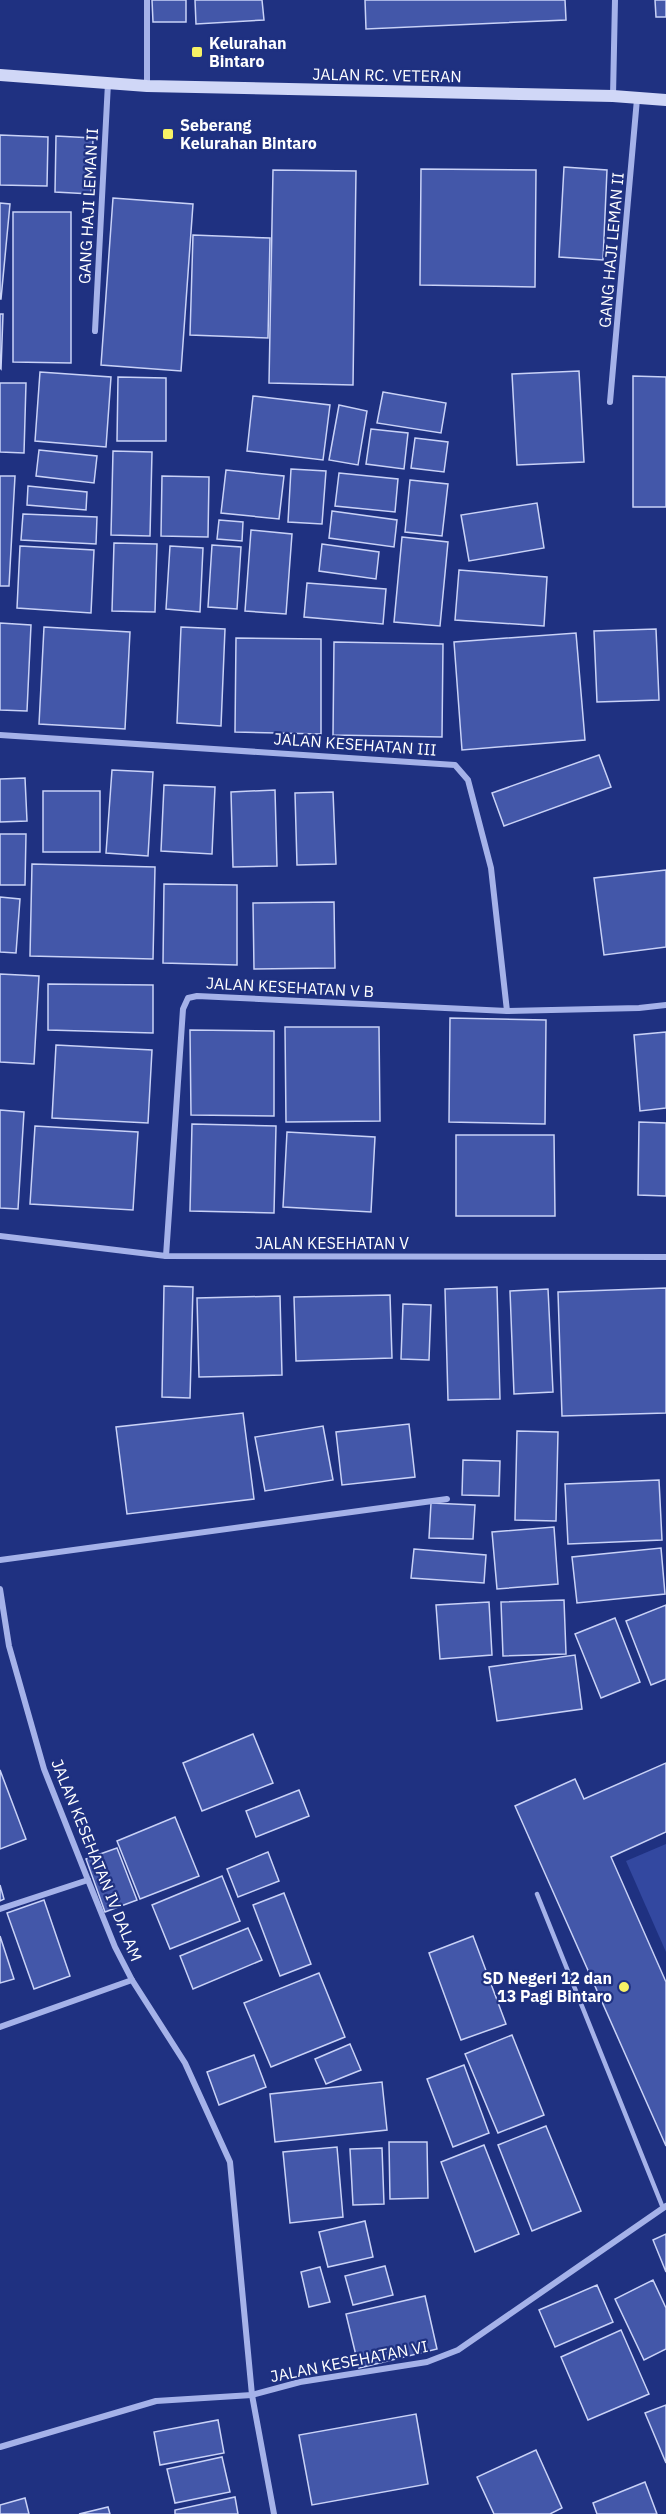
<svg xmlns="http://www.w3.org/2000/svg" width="666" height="2514" font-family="'IBM Plex Sans',sans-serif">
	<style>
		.green { fill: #3348a0 }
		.building { fill: #4357a9; stroke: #c9d2f7; stroke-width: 1.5 }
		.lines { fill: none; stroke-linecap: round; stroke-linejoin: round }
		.service { stroke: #a5b2e9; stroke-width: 4.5 }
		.minor { stroke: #a5b2e9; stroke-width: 6 }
		.secondary { stroke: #d0d7f7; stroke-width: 12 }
		.poi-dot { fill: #f7f265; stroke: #1f3181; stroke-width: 2 }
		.labels { text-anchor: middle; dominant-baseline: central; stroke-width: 4.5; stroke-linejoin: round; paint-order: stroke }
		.poi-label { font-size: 16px; font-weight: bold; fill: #fff; stroke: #1f3181; text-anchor: start }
		.street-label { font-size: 16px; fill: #fff; stroke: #1f3181 }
	</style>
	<rect width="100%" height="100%" fill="#1f3181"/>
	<path class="green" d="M666,1844V1952L626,1861Z"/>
	<g class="building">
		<path d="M152,0H186V22H153Z"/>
		<path d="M195,0H262L264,20L196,24Z"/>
		<path d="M365,0H565L566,20L366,29Z"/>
		<path d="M655,0H666V17H656Z"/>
		<path d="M0,135L48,137L47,186L0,185Z"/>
		<path d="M56,136L93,138L91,194L55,192Z"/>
		<path d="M564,167L607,170L603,260L559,257Z"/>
		<path d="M421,169L536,170L535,287L420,285Z"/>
		<path d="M273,170L356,171L353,385L269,383Z"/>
		<path d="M113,198L193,204L181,371L101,365Z"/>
		<path d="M0,203L10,204L1,299H0Z"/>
		<path d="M13,212H71V363L13,362Z"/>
		<path d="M193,235L270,238L268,338L190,335Z"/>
		<path d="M0,314H3L1,369L0,368Z"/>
		<path d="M579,371L584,462L517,465L512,374Z"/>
		<path d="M40,372L111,377L106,447L35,441Z"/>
		<path d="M633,376L666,377V507H633Z"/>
		<path d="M118,377L166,378V441H117Z"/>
		<path d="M0,383H26L24,453L0,452Z"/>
		<path d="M383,392L446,403L441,433L377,423Z"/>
		<path d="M253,396L330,405L323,460L247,451Z"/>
		<path d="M339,405L367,411L358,465L329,460Z"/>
		<path d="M371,429L408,433L404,469L366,464Z"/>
		<path d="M415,438L448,442L444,472L411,468Z"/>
		<path d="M39,450L97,456L94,483L36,476Z"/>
		<path d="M113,451L152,452L150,536L111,535Z"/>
		<path d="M291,469L326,471L322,524L288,522Z"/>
		<path d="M226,470L284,476L279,519L221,513Z"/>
		<path d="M339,473L398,479L395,512L335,506Z"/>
		<path d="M0,476H15L9,586H0Z"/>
		<path d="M162,476L209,477L208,537L161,536Z"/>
		<path d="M410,480L448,484L442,536L405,532Z"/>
		<path d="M28,486L87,492L86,510L27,505Z"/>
		<path d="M537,503L544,548L469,561L461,515Z"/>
		<path d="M332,511L397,520L394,547L329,538Z"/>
		<path d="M23,514L97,517L96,544L21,540Z"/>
		<path d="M219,520L243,522L242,541L217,539Z"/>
		<path d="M251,530L292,534L286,614L245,611Z"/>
		<path d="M402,537L448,542L440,626L394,622Z"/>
		<path d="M114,543L157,544L155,612L112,611Z"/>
		<path d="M322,544L379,552L376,579L319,571Z"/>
		<path d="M212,545L241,547L237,609L208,607Z"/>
		<path d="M20,546L94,550L91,613L17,608Z"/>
		<path d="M170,546L203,548L200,612L166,609Z"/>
		<path d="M459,570L547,577L544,626L455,620Z"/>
		<path d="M307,583L386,589L383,624L304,617Z"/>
		<path d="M0,623L31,625L27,711L0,710Z"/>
		<path d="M44,627L130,632L125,729L39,724Z"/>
		<path d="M181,627L225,629L221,726L177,723Z"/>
		<path d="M656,629L659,700L597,702L594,631Z"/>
		<path d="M576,633L585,740L462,750L454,642Z"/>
		<path d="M236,638L321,639V734L235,732Z"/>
		<path d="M334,642L443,644L442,737L333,735Z"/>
		<path d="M599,755L611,787L504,826L492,793Z"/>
		<path d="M112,770L153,772L148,856L106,853Z"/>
		<path d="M25,778L27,821L0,822V779Z"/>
		<path d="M164,785L215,787L212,854L161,851Z"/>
		<path d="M275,790L277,866L233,867L231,792Z"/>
		<rect x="43" y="791" width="57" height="61"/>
		<path d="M333,792L336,864L297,865L295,793Z"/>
		<path d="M0,834H26L25,885H0Z"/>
		<path d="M32,864L155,867L153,959L30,956Z"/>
		<path d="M666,870V947L604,955L594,878Z"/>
		<path d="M164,884L237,885V965L163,963Z"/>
		<path d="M0,897L20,899L16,953L0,952Z"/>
		<path d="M334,902L335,968L254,969L253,903Z"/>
		<path d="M0,974L39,976L34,1064L0,1062Z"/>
		<path d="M48,984L153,985V1033L48,1030Z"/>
		<path d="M450,1018L546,1020L545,1124L449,1122Z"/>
		<path d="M285,1027H379L380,1121L286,1122Z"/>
		<path d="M190,1030L274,1031V1116L191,1115Z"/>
		<path d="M666,1032V1108L640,1111L634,1035Z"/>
		<path d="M56,1045L152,1050L148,1123L52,1118Z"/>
		<path d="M0,1110L24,1112L18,1209L0,1208Z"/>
		<path d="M639,1122L666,1123V1196L638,1195Z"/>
		<path d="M192,1124L276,1126L274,1213L190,1211Z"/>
		<path d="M35,1126L138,1132L133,1210L30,1204Z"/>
		<path d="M287,1132L375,1137L371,1212L283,1207Z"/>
		<path d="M456,1135H554L555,1216H456Z"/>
		<path d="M164,1286L193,1287L190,1398L162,1397Z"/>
		<path d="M497,1287L500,1399L448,1400L445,1289Z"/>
		<path d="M666,1288V1413L562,1416L558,1292Z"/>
		<path d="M548,1289L553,1392L514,1394L510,1291Z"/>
		<path d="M390,1295L392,1358L296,1361L294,1297Z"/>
		<path d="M280,1296L282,1375L199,1377L197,1298Z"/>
		<path d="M403,1304L431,1305L429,1360L401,1359Z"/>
		<path d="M243,1413L254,1499L127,1514L116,1427Z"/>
		<path d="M409,1424L415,1477L342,1485L336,1432Z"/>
		<path d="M323,1426L333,1480L265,1491L255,1437Z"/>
		<path d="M517,1431L558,1432L556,1521L515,1520Z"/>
		<path d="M463,1460L500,1461L499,1496L462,1495Z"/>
		<path d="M659,1480L662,1540L568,1544L565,1484Z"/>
		<path d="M431,1503L475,1505L473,1539L429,1538Z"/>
		<path d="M554,1527L558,1584L497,1589L492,1532Z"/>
		<path d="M661,1548L665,1594L577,1603L572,1557Z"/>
		<path d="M414,1549L486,1555L484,1583L411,1578Z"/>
		<path d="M564,1600L566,1654L503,1656L501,1602Z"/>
		<path d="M489,1602L492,1655L440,1659L436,1605Z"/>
		<path d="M666,1605V1679L651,1685L626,1621Z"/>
		<path d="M615,1618L640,1682L601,1698L575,1634Z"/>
		<path d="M575,1655L582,1709L497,1721L489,1667Z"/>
		<path d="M253,1734L273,1783L202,1811L183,1763Z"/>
		<path d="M666,1763V1832L611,1857L666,1982V2146L515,1806L575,1779L584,1799Z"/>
		<path d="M0,1770L26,1839L0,1849Z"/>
		<path d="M299,1790L309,1816L256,1837L246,1811Z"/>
		<path d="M175,1817L199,1876L140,1899L117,1841Z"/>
		<path d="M117,1848L137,1900L105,1912L86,1859Z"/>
		<path d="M268,1852L279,1881L238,1897L227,1869Z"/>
		<path d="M222,1876L240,1921L170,1949L152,1905Z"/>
		<path d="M0,1885L4,1899L0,1901Z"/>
		<path d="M284,1893L311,1964L280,1976L253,1905Z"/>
		<path d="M44,1900L70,1976L34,1989L7,1913Z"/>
		<path d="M248,1928L262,1960L193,1989L180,1956Z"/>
		<path d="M0,1936L14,1979L0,1983Z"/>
		<path d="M473,1936L506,2024L461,2040L429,1953Z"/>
		<path d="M319,1973L345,2037L271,2067L244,2003Z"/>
		<path d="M512,2035L544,2115L498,2133L465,2054Z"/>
		<path d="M350,2044L361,2070L326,2084L315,2059Z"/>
		<path d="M254,2055L266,2087L219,2105L207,2072Z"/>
		<path d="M464,2065L489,2133L453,2147L427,2079Z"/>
		<path d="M382,2082L387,2130L275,2142L270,2094Z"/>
		<path d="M546,2126L581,2211L532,2231L498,2145Z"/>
		<path d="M389,2142H427L428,2198L390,2199Z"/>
		<path d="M484,2145L519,2234L475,2252L441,2162Z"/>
		<path d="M337,2147L343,2217L290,2223L283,2152Z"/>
		<path d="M382,2148L384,2204L353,2205L350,2149Z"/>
		<path d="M365,2221L373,2257L328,2267L319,2232Z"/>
		<path d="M666,2234V2272L653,2240Z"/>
		<path d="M385,2266L393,2295L353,2305L345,2276Z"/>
		<path d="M320,2267L330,2302L309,2307L301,2272Z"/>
		<path d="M653,2280L666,2308V2349L644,2360L615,2299Z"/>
		<path d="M597,2285L613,2322L555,2347L539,2310Z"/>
		<path d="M425,2296L437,2349L359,2368L346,2314Z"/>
		<path d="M621,2330L649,2394L588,2420L561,2357Z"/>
		<path d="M666,2405V2463L645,2413Z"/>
		<path d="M416,2414L428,2484L312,2505L299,2435Z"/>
		<path d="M218,2420L224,2453L160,2465L154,2432Z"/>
		<path d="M536,2450L562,2508L550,2514H494L477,2477Z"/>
		<path d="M222,2457L230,2492L175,2503L167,2469Z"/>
		<path d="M645,2482L657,2514H597L593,2503Z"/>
		<path d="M235,2497L238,2514H175V2510Z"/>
		<path d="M25,2498L29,2514H0V2505Z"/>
		<path d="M108,2507L110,2514H79Z"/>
	</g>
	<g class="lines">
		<path class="service" d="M537,1894L663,2208"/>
		<g class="minor">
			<path d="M147,0V86"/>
			<path d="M613,96L615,0"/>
			<path d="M95,331L108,83"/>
			<path d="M610,402L637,99"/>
			<path d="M0,735L455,765L468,780L491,868L507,1011"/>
			<path d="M0,1236L166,1256L666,1257"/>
			<path d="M166,1256L183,1009L188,998L197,996L507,1011L639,1008L666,1005"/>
			<path d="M0,1560L447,1499"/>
			<path d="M0,1589L9,1646L44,1769L88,1880L115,1947L132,1980L185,2063L230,2162L252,2395L274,2514"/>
			<path d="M0,1909L88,1880"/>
			<path d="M0,2027L132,1980"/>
			<path d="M0,2447L156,2401L252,2395L300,2382L427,2362L458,2350L666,2206"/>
		</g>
		<path class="secondary" d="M0,75L147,86L613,96L666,100"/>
	</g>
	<g class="poi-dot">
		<rect x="191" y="46" width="12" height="12" rx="3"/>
		<rect x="162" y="128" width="12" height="12" rx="3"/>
		<circle cx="624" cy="1987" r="6"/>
	</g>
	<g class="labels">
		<g class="poi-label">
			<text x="209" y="43">Kelurahan<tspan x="209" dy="18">Bintaro</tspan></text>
			<text x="180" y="125">Seberang<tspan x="180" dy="18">Kelurahan Bintaro</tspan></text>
			<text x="612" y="1978" text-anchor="end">SD Negeri 12 dan<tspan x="612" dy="18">13 Pagi Bintaro</tspan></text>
		</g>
		<g class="street-label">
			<text transform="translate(387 75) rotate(1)">JALAN RC. VETERAN</text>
			<text transform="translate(88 206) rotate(-87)">GANG HAJI LEMAN II</text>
			<text transform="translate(611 250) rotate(-85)">GANG HAJI LEMAN II</text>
			<text transform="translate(355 744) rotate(4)">JALAN KESEHATAN III</text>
			<text transform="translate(290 987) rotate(3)">JALAN KESEHATAN V B</text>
			<text x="332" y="1243">JALAN KESEHATAN V</text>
			<text transform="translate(97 1860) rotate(68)">JALAN KESEHATAN IV DALAM</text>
			<text transform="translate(349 2361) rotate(-11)">JALAN KESEHATAN VI</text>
		</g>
	</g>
</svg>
